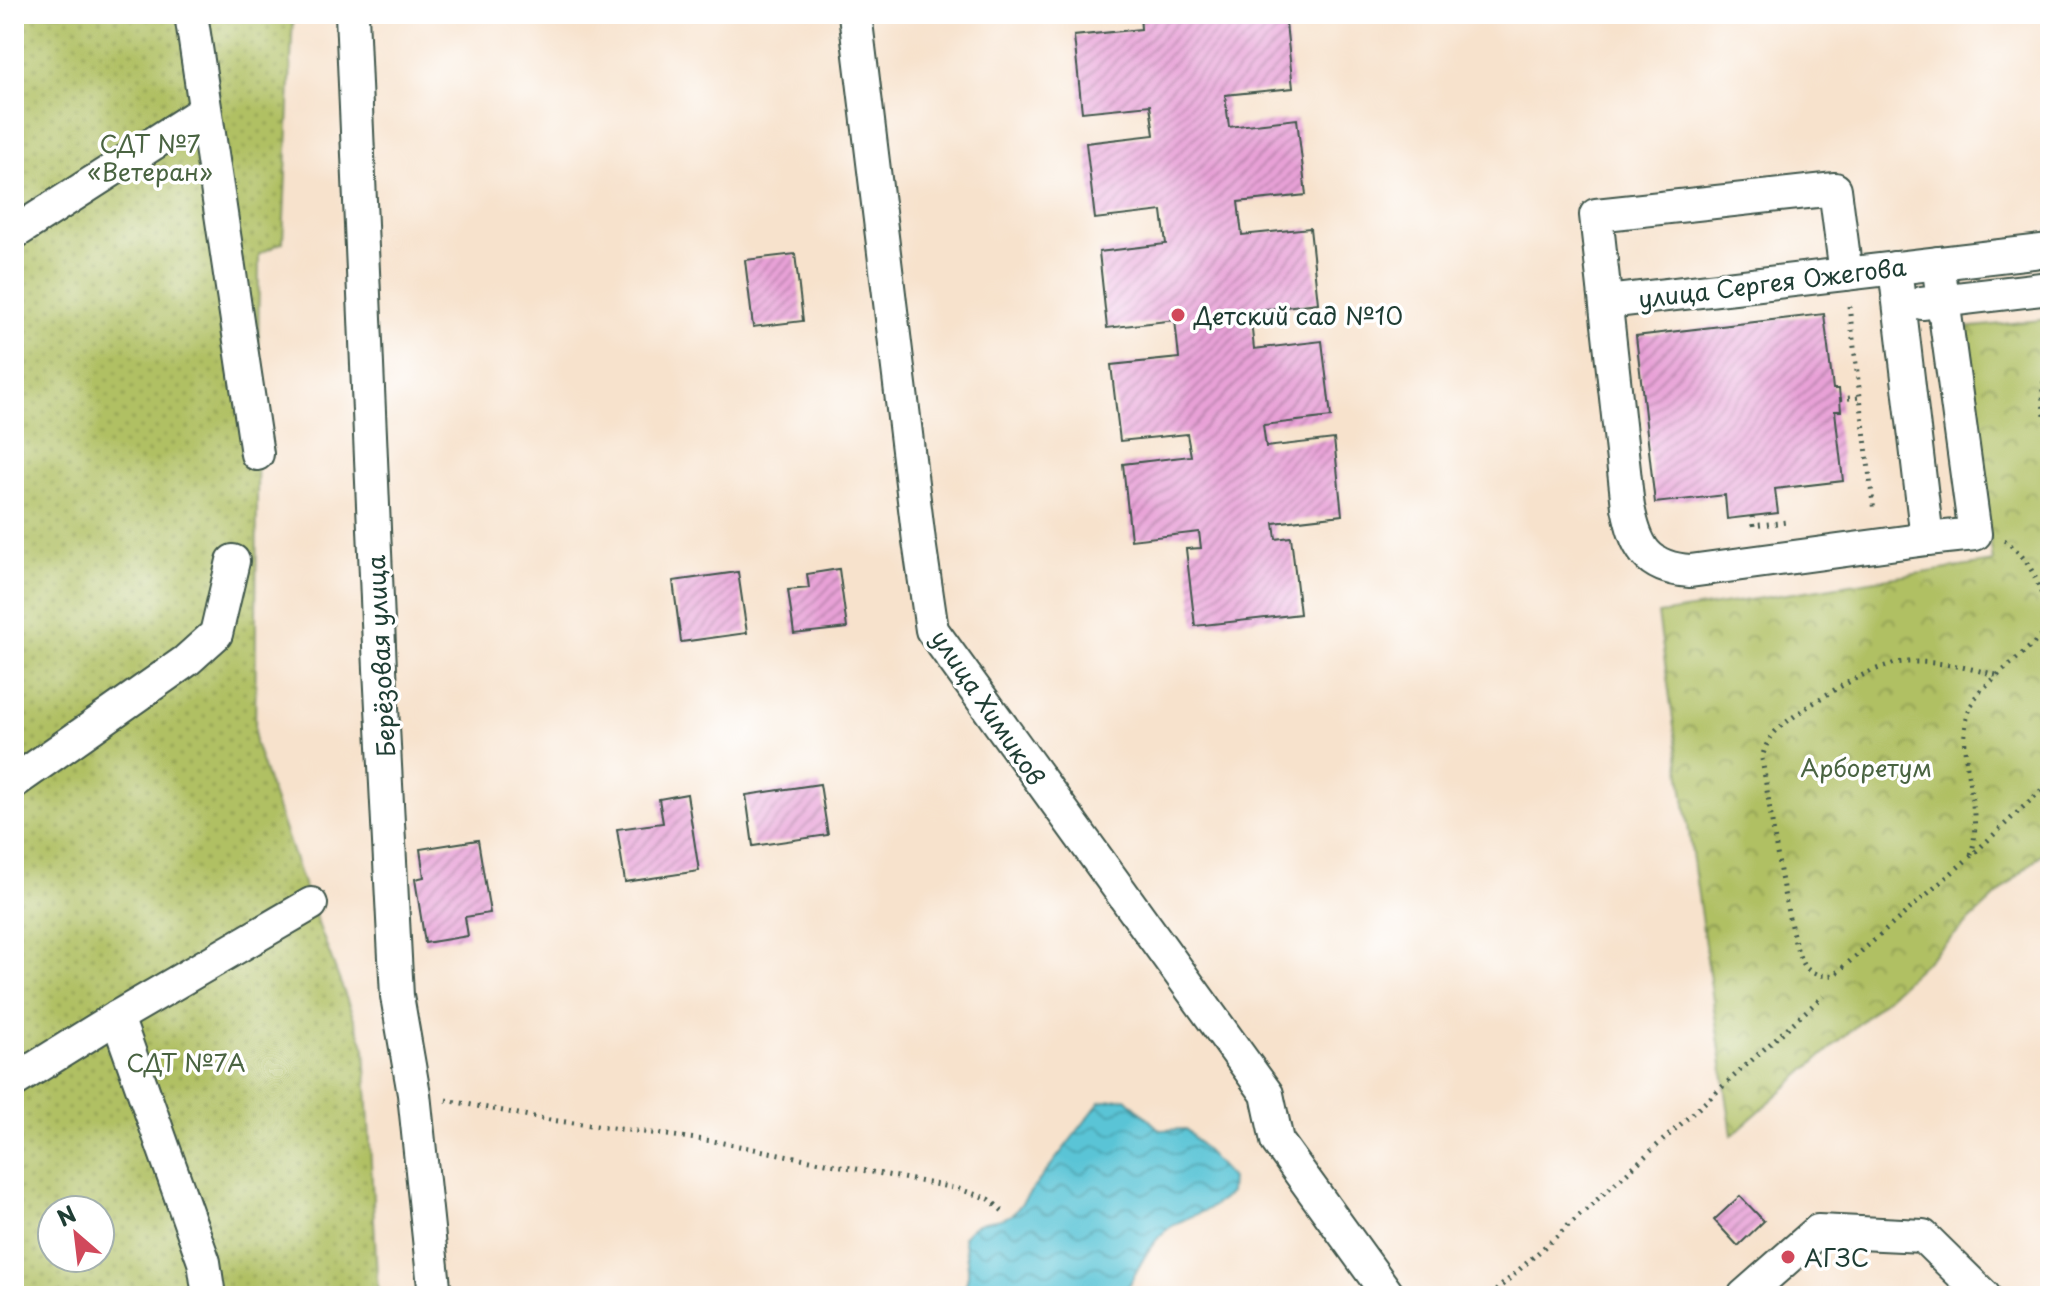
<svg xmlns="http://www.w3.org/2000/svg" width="2064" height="1310" font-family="'Playpen Sans',sans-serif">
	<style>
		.park { fill: url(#park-crowns); stroke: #687e4c; stroke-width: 2 }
		.garden { fill: url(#garden-dots); stroke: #687e4c; stroke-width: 2; fill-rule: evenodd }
		.water { fill: url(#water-waves); stroke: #3c8085; stroke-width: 2 }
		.building { fill: url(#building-hatch) }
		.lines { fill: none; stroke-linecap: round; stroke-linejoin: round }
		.minor-casing { stroke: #3f564b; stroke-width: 36 }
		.path { stroke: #3f564b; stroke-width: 5; stroke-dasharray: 2 6; stroke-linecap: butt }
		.minor { stroke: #fff; stroke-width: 32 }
		.poi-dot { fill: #d1495b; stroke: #fff; stroke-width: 3 }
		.labels { text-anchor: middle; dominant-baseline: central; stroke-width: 7; stroke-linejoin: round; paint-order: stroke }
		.park-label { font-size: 24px; fill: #4a6442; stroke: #fff }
		.street-label { font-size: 24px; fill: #1f3d34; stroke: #fff }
		.poi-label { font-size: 24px; fill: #1f3d34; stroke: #fff; text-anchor: start }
	</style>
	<defs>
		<pattern id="park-crowns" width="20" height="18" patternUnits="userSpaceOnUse" patternTransform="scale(2)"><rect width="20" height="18" fill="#b0c063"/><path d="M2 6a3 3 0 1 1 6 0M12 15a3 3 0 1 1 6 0" fill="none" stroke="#8f9d52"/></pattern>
		<pattern id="garden-dots" width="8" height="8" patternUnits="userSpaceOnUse" patternTransform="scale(2)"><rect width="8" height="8" fill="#b0c063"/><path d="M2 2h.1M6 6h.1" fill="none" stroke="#8f9d52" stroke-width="1.8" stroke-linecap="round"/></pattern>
		<pattern id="water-waves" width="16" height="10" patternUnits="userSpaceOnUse" patternTransform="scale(2)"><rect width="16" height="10" fill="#5ac4d6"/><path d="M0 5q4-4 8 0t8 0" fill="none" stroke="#4aa0ae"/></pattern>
		<pattern id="building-hatch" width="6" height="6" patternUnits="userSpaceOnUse" patternTransform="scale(2)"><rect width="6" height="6" fill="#e8a1d7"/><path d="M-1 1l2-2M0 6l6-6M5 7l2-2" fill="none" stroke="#bb84af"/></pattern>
	</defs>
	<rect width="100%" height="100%" fill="#fff"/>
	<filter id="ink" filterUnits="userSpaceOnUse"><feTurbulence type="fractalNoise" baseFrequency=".0125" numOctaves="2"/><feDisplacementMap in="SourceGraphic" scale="16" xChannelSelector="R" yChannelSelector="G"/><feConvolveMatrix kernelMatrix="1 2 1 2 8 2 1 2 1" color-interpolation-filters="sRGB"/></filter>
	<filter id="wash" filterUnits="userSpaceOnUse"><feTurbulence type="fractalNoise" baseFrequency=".006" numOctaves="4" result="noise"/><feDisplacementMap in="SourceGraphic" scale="32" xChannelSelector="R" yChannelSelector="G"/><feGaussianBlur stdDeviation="1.8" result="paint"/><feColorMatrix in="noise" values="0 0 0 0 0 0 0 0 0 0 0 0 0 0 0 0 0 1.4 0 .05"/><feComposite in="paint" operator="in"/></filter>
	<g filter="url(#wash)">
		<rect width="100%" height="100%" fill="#f7e2cc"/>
		<path class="park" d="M2050,319V846L1866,1017L1732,1135L1658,614L1993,562L1964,328Z"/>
		<path class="garden" d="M14,14H293L283,242L259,254L255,743L302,881L365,1048L378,1296H14ZM52,1210H100V1258H52Z"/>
		<path class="water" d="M1126,1098L1160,1130L1186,1129L1231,1178L1230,1193C1209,1214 1191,1213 1169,1228C1148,1243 1136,1274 1123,1296H956C976,1282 966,1258 963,1237C981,1213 993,1227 1014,1213L1100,1102Z"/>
		<g id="blocks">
			<g class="building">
				<path d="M1140,14H1216V20L1285,14L1293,88L1225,95L1229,127L1297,119L1306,195L1238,202L1242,235L1310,228L1318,303L1250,311L1254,349L1322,341L1331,417L1263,425L1266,447L1334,439L1342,515L1274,523L1276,539L1291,537L1300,614L1195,626L1186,549L1201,548L1199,532L1131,540L1123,464L1191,456L1187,434L1120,441L1111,365L1179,358L1175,320L1107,328L1099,252L1166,244L1162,211L1095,219L1086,143L1154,135L1150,105L1082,112L1074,36L1141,29Z"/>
				<path d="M795,254L803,321L753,327L745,260Z"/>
				<path d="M1824,314L1833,389H1839L1840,399L1841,411H1835L1843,481L1775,489L1778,513L1752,516L1727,519L1725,495L1655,503L1636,336Z"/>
				<path d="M839,569L847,628L794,634L788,590L809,588L807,574Z"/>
				<path d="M738,572L747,633L681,642L673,581Z"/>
				<path d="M820,784L828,835L753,846L746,795Z"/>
				<path d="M687,794L699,871L625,882L617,829L663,823L659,799Z"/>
				<path d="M478,840L490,913L465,917L468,936L425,943L415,879L424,877L420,849Z"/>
				<path d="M1740,1196L1764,1221L1738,1246L1714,1220Z"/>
			</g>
		</g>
	</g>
	<g filter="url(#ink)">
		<use href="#blocks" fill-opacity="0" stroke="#3f564b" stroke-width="2"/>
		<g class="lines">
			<defs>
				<g id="minor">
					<path d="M191,14L257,454"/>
					<path d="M352,14L380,669L397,996L414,1094L435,1296"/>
					<path d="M855,14L919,541L932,630L1267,1094L1277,1141L1389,1296"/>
					<path d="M14,233L204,111"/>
					<path d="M1846,274L1835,189L1596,215L1628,507C1636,547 1646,568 1690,571L1927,539L1895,268"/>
					<path d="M1607,302L2050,250"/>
					<path d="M1922,303L2050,288"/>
					<path d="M1927,539L1975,534L1938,263"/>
					<path d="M14,782L186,661L216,634L233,561"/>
					<path d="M117,1017L204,1262L209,1296"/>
					<path d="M14,1081L117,1017L311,904"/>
					<path d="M1744,1296L1818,1231L1923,1236L1984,1296"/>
				</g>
			</defs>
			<use href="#minor" class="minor-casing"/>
			<g class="path">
				<path d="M1849,306L1874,512"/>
				<path d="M2050,367C2036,389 2046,417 2050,441"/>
				<path d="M1840,399L1860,397"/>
				<path d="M1752,516L1753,526L1786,522"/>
				<path d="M2004,540C2035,562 2043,593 2050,628"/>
				<path d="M1996,675C1966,667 1936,661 1904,662C1871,664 1800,708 1775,732C1768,740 1764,749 1762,759C1768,793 1789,950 1805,967C1814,976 1823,976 1834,975L1971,856L2050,782"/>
				<path d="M1971,855C1987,803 1943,738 1980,691L2050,629"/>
				<path d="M446,1100L550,1120L713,1141L959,1189L989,1199L1006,1214"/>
				<path d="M1490,1296L1823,996"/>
			</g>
			<use href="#minor" class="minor"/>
		</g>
	</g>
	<g class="poi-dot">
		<circle cx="1178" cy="315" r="8"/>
		<circle cx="1788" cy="1257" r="8"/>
	</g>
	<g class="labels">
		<g class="park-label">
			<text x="150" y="143">СДТ №7<tspan x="150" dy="28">«Ветеран»</tspan></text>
			<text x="1866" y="767">Арборетум</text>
			<text x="186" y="1062">СДТ №7А</text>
		</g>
		<g class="street-label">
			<text transform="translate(1772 282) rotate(-7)">улица Сергея Ожегова</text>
			<text transform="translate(380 656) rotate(-93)">Берёзовая улица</text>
			<text transform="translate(989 707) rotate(56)">улица Химиков</text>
		</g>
		<g class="poi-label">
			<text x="1194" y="315">Детский сад №10</text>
			<text x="1804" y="1257">АГЗС</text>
		</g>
	</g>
	<rect width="2064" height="1310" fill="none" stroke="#fff" stroke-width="48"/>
	<g transform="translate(76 1234) rotate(332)"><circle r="38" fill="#ffffff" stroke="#a5b1ae" stroke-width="2"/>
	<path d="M0-6L14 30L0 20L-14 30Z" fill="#d1495b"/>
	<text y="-12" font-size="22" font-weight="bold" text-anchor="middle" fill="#1f3d34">N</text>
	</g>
</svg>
